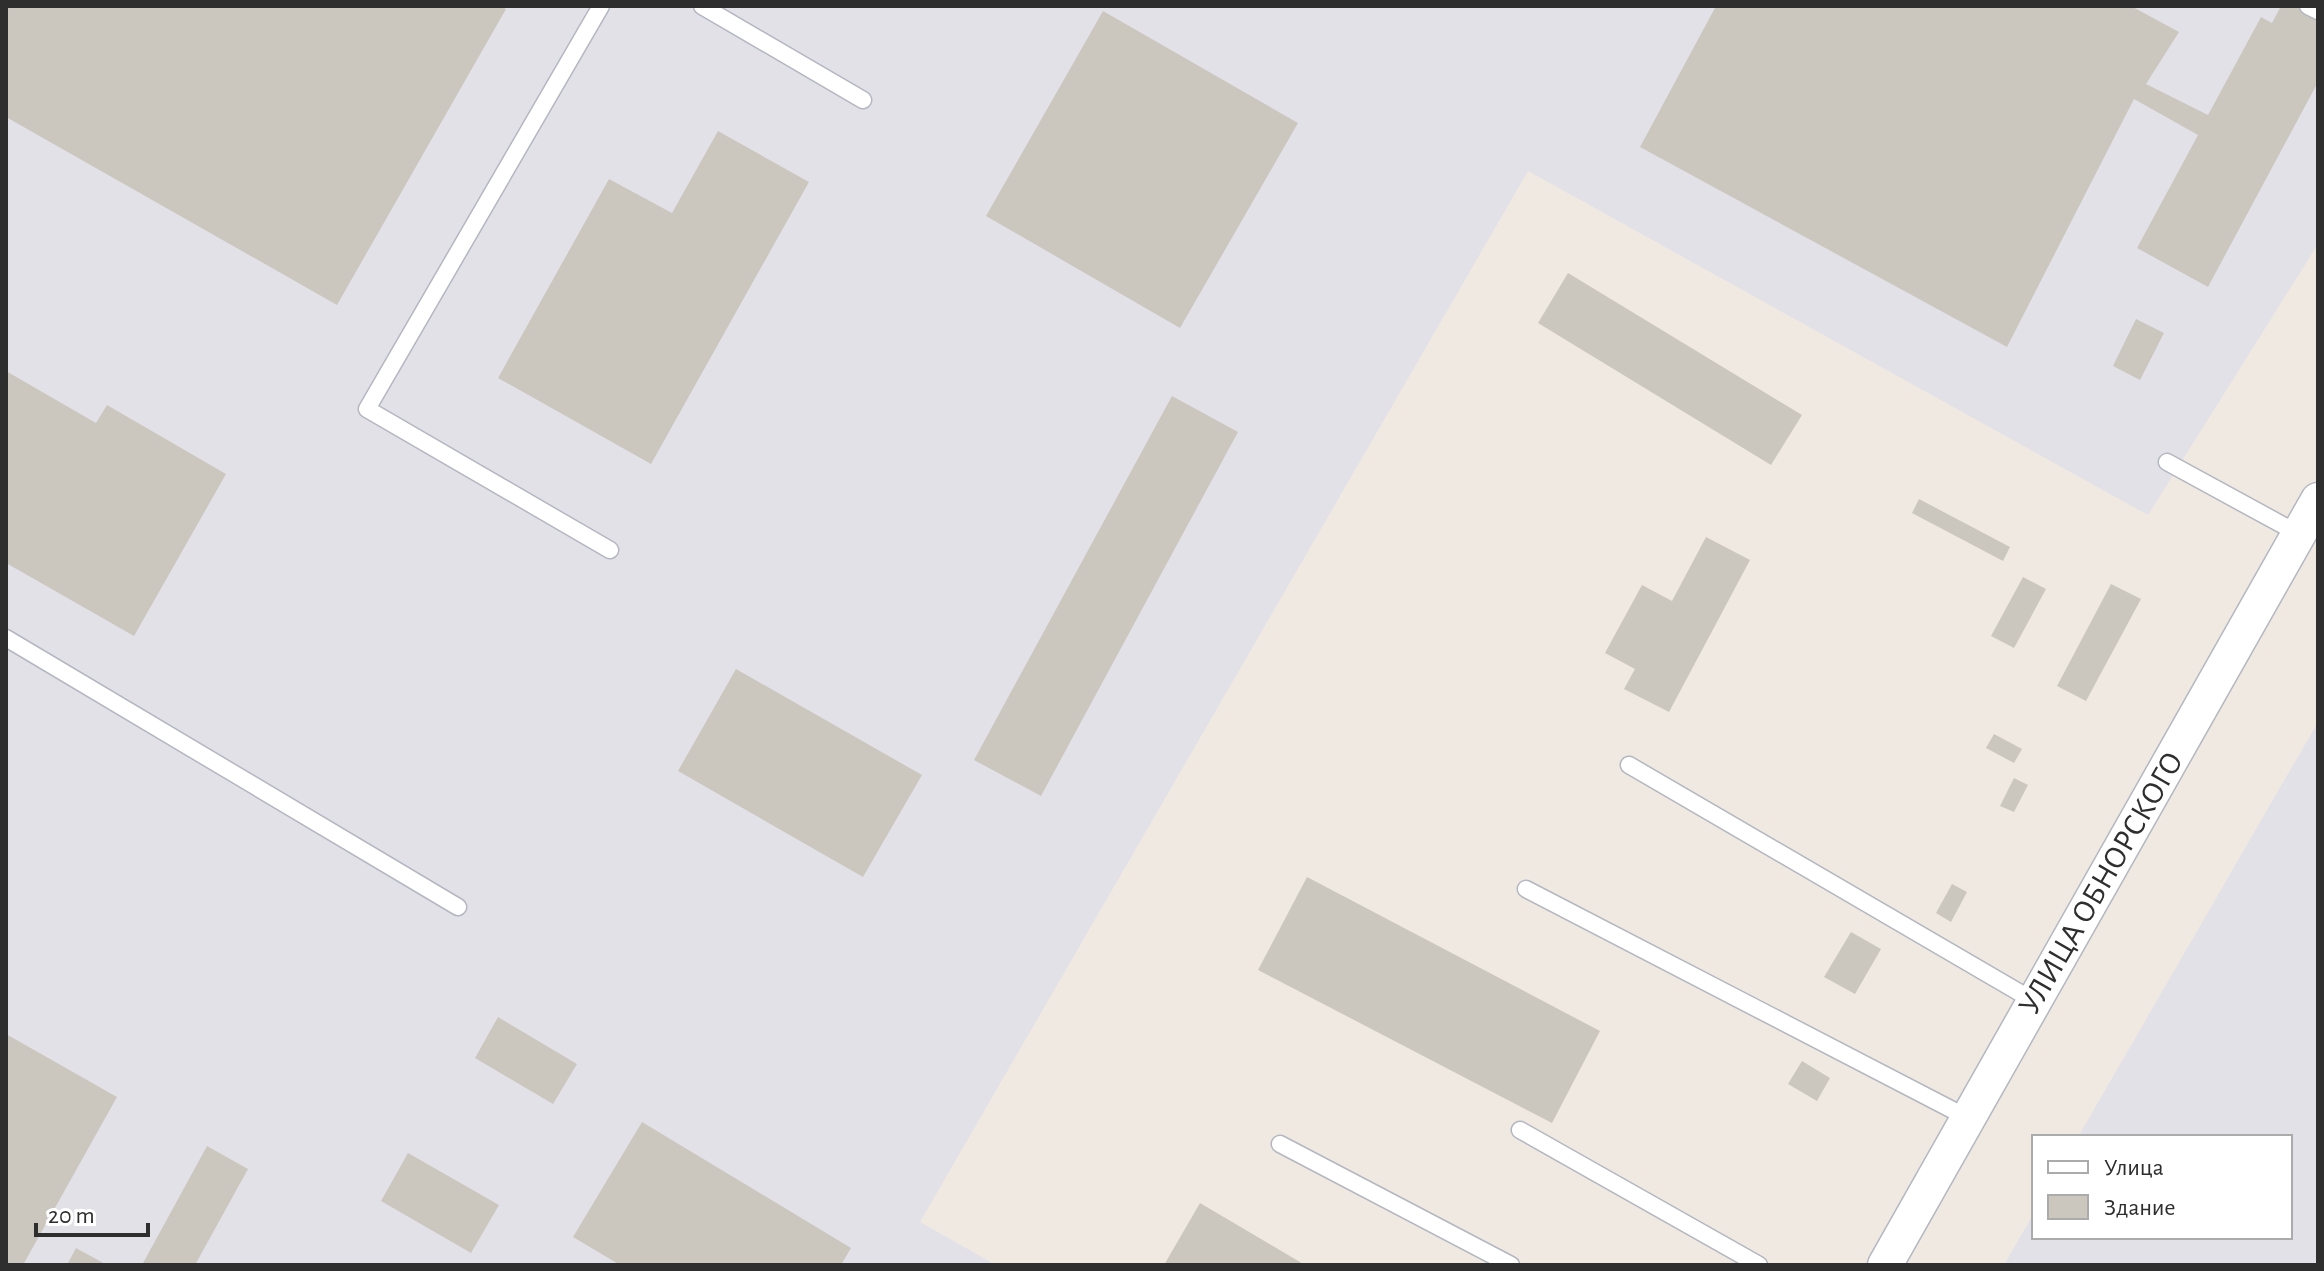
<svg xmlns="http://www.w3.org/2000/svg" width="2324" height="1271" font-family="'Alegreya Sans',sans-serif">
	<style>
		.industrial { fill: #e3e1e8 }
		.building { fill: #cbc7bf }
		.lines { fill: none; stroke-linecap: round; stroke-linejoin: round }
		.lane-casing { stroke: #b4b7c1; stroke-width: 19 }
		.street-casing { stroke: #b4b7c1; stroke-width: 37 }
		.lane { stroke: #fff; stroke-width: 16 }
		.street { stroke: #fff; stroke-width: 34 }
		.labels { text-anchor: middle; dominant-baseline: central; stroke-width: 7; stroke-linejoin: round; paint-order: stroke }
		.street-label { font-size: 32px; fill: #2e2e2e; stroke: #fff }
	</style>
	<rect width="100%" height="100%" fill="#efe9e1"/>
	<g class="industrial">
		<path d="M6,6H2318V244L2148,515L1528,171L920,1222L996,1265H6Z"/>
		<path d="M2318,722V1265H2004L2034,1213V1237H2290V1137H2078Z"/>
	</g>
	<g class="building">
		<path d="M6,6H500L506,9L337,305L6,117Z"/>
		<path d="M1716,6H2131L2179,32L2146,84L2208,115L2261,17L2272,23L2281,6H2318V82L2208,287L2137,248L2198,135L2134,99L2007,347L1640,147Z"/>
		<path d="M1103,11L1298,123L1180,328L986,216Z"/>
		<path d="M718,131L809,182L651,464L498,378L609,179L672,213Z"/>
		<path d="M1568,273L1802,415L1771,465L1538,323Z"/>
		<path d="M2136,319L2164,333L2140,380L2113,366Z"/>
		<path d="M6,371L96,423L107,405L226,474L134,636L6,563Z"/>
		<path d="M1172,396L1238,432L1041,796L974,760Z"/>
		<path d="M1919,499L2010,547L2003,561L1912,513Z"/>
		<path d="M1706,537L1750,560L1669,712L1624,689L1635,669L1605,653L1642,585L1672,601Z"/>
		<path d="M2023,577L2046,589L2014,648L1991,636Z"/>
		<path d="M2111,584L2141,599L2086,701L2057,686Z"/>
		<path d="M736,669L922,775L863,877L678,771Z"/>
		<path d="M1994,734L2022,749L2014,763L1986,748Z"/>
		<path d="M2014,778L2028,785L2014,812L2000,806Z"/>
		<path d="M1307,877L1600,1031L1552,1123L1258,970Z"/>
		<path d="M1952,884L1967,892L1951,922L1936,913Z"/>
		<path d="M1851,932L1881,949L1855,994L1824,977Z"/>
		<path d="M498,1017L577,1064L553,1104L475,1058Z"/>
		<path d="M6,1034L117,1097L23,1265H6Z"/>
		<path d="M1802,1061L1830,1078L1817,1101L1788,1084Z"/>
		<path d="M642,1122L851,1248L841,1265H620L573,1237Z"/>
		<path d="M207,1146L248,1169L195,1265H142Z"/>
		<path d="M408,1153L499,1205L471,1253L381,1201Z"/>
		<path d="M1200,1203L1305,1265H1164Z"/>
		<path d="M76,1248L107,1265H67Z"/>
	</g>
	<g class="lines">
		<defs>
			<g id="lane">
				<path d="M601,6L367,409L610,550"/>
				<path d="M702,6L863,100"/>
				<path d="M2308,6L2318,11"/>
				<path d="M2167,462L2299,534"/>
				<path d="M6,638L458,907"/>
				<path d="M1629,765L2034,1001"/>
				<path d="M1526,889L1968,1118"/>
				<path d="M1520,1130L1759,1265"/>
				<path d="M1280,1144L1511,1265"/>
			</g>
			<path id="street" d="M1885,1265L2318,500"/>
		</defs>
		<use href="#lane" class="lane-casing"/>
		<use href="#street" class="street-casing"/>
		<use href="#lane" class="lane"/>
		<use href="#street" class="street"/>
	</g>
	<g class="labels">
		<g class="street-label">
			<text transform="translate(2101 883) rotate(-60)">УЛИЦА ОБНОРСКОГО</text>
		</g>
	</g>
	<rect width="2324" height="1271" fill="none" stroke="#2e2e2e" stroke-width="16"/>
	<rect x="2032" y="1135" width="260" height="104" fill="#ffffff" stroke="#ababab" stroke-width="2"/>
	<rect x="2048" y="1161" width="40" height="12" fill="#ffffff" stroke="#ababab" stroke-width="2"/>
	<text x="2104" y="1175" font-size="24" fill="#2e2e2e">Улица</text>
	<rect x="2048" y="1195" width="40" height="24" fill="#cbc7bf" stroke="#ababab" stroke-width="2"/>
	<text x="2104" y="1215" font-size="24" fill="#2e2e2e">Здание</text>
	<path d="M36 1223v12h112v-12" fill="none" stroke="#2e2e2e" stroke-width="4"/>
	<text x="48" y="1223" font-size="24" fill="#2e2e2e" stroke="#ffffff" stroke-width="6" paint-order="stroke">20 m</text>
</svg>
